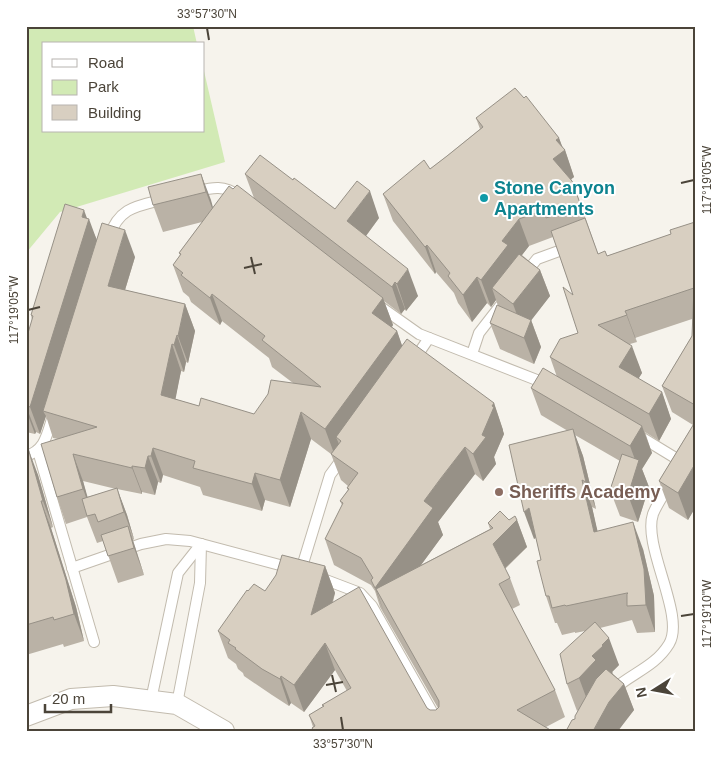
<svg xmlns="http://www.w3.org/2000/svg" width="721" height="757" font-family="Helvetica,sans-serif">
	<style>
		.park { fill: #d2eab5 }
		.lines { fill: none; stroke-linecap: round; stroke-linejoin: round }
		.service-casing { stroke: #c2bbae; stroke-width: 12 }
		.minor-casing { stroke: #c2bbae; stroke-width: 22 }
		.service { stroke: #fff; stroke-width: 10 }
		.minor { stroke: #fff; stroke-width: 20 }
		.wall { fill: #bab2a6; fill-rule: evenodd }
		.shaded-wall { fill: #979187 }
		.building { fill: #d8cfc1; stroke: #979187 }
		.ticks { fill: none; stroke: #4b4439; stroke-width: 2 }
		.culture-dot { fill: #0f9aa8; stroke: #fff; stroke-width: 2 }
		.education-dot { fill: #8d6e63; stroke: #fff; stroke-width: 2 }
		.labels { text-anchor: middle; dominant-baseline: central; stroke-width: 4; stroke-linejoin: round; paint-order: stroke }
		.culture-label { font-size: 18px; font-weight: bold; fill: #0d838f; stroke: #fff; text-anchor: start }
		.education-label { font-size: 18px; font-weight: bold; fill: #785e54; stroke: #fff; text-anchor: start }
		.neatline { fill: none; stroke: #4b4439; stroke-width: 2 }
		.ticks-label { font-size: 12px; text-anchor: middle; fill: #4b4439 }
	</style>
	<rect width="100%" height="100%" fill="#f6f3ec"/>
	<path class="park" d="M26,26H193L197,44H44V131H204V71L225,162L60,212L26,253Z"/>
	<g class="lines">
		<defs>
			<g id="service">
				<path d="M194,192C211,188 223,184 239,196"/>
				<path d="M109,237C119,207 137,206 165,199"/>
				<path d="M524,275L537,259L570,247"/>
				<path d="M378,305L419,334L547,384"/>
				<path d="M472,354L479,333L500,306"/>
				<path d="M414,360L429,338"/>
				<path d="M636,434L682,462"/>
				<path d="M38,451L94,642"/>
				<path d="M26,456C46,450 47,433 53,416"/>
				<path d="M72,568L141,544L166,539L190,541L291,568"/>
				<path d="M301,570L330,475L344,456"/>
				<path d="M318,577L360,593L372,606L443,731"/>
				<path d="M613,690C632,673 655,667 669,644C686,616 642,546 653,514C657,504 664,494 670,484"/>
				<path d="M151,700L178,573L201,544"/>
				<path d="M177,704L200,583L201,544"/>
			</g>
			<path id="minor" d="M26,716L71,699L113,696L177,704L224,731"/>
		</defs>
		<use href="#service" class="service-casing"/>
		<use href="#minor" class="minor-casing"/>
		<use href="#service" class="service"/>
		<use href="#minor" class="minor"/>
	</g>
	<g class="wall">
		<path d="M524,98L559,138L562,147L565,150L574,177L571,179L572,181L582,208L598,254L607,256L671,234L695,222V508L688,520L669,508L659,481L693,425L672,412L662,386L692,336V319L635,338L637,342L630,344L642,373L638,379L662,392L671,419L659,441L645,432L652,453L642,469L649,487L638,522L620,516L610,490L620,461L575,435L583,456L596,509L592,507L597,531L643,549L654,596L655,632L637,633L632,620L600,628L619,665L612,672V673L624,684L634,710L619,729L575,719L578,710L577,711L567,684L585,631L575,633V632L562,635L557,623H555L546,596L541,560L536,538L534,539L568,431L541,415L531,388L557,377L550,357L578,333L573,295L553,237L529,246L522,255L540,270L550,296L531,320L541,347L534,364L500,349L490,323L498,306L496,300L491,307L487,303L472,322L458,303L454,293L436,272L435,274L393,221L383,194L430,169L447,156L480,129L476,118Z"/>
		<path d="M201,174L213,208L233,189L254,198L245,174L293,180L335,209L379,218L366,236L418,296L406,311L405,309L401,314L384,301L393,325L392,327L397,331L402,346L494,403L503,430V431L504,434L494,457L496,464L483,481L475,474L451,505L438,522L443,535L421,565L490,529L488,523L509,520H517L527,547L505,569L510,578L520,605L512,609L555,690L565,717L546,727L552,731H313L312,728L313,727L309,715L323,707L322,705L347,691L335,670L304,712L291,703L289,706L272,695L244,676L243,673L238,669L236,664L228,658L218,631L248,591H265L325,566L335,593L333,602L427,708L430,710H436L438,708L380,607L375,591L371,585L334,565L325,539L342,505L340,501L348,490L347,488L348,486L341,480L331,454L311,439L290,507L265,500L262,511L203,495L200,487L163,475L161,483L158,482L155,495L142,492V494L117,489L127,515L134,539L133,540L144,575L118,583L103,541L97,543L87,517L66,524L57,497L58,439L53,438L46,416L40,434L36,432L35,434L26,432V340L32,320L31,315L87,219L97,240L135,257L125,290L185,304L195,331L188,363L186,362L184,372L181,371L175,399L199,406L254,414L293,383L272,367L269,358L222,321L220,325L191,302L189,297L183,292L173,265L180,255L179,253L202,222L163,232L153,205ZM83,481L116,489L87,497Z"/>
		<path d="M26,448L38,475L53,527L51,528L76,607L84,641L64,647L63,644L26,655Z"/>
	</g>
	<g class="shaded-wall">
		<path d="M559,138L564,151L565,150L574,177L563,186L553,159L556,140Z"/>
		<path d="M201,174L211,200L216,219L206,192Z"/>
		<path d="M370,191L379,218L357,248L347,221Z"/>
		<path d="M84,210L88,221L89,219L99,246L43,411L46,416L40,434L30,407Z"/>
		<path d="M519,219L529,246L515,264L492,288L496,300L491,307L481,280L502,241Z"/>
		<path d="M125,230L135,257L118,313L108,286Z"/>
		<path d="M427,245L436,272L435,274L425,247Z"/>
		<path d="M408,269L418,296L406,311L397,284Z"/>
		<path d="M540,270L550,296L523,331L513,304Z"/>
		<path d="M477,277L487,303L472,322L463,295Z"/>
		<path d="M395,282L405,309L401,314L392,287Z"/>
		<path d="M212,294L222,321L220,325L210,298Z"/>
		<path d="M383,298L393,325L382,340L372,313Z"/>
		<path d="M185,304L195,331L188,363L178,336Z"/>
		<path d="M625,311L635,338L637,342L627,315Z"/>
		<path d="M531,320L541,347L534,364L524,338Z"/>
		<path d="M397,331L406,357L341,441L336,437L341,449L335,456L325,429Z"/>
		<path d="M177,335L186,362L184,372L174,345Z"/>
		<path d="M172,344L181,371L171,422L161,395Z"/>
		<path d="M632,346L642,373L629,394L619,367Z"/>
		<path d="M662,392L671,419L659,441L649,414Z"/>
		<path d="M494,403L503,430V431L504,434L494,457L496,464L483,481L473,454L482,435L492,406Z"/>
		<path d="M26,406L36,432L35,434L26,410Z"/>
		<path d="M301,412L311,439L290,507L280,480Z"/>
		<path d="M642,426L652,453L642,469L649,487L638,522L628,495L637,465L630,446Z"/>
		<path d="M573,429L583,456L596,509L586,482Z"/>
		<path d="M465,447L475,474L438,522L443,535L388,610L376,589L385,615L375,588L424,501Z"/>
		<path d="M28,448L38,475L53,527L43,501Z"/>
		<path d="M153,448L163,475L161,483L151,456Z"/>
		<path d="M73,454L83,481L93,516L83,489Z"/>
		<path d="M148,456L158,482L155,495L145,468Z"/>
		<path d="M695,464V508L688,520L678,493Z"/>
		<path d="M132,466L142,492V494L132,468Z"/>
		<path d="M255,473L265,500L262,511L252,484Z"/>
		<path d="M582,480L592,507L604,559L594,532Z"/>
		<path d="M117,488L127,515L134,539L124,512Z"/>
		<path d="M41,501L51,528L76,607L84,641L74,614Z"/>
		<path d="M529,508L539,535L534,539L524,512Z"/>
		<path d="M517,520L527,547L502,571L493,544Z"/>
		<path d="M633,522L643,549L654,596L655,632L646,605Z"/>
		<path d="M128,526L137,553L144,575L134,548Z"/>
		<path d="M325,566L335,593L320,642L311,615Z"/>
		<path d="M609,638L619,665L612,672L613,673L604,681L589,705L579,678L592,656Z"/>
		<path d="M325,643L335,670L304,712L294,685Z"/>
		<path d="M281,676L291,703L289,706L280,679Z"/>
		<path d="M624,684L634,710L618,731H593L609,702Z"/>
	</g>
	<g class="building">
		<path d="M515,88L524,98L526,96L559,138L556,140L565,150L553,159L572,181L581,206L546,218L544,210L519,219L502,241L508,245L481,280L477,277L463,295L448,276L450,273L427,245L425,247L383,194L424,160L430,169L447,156L483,127L476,118Z"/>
		<path d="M260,155L293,180L294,178L335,209L357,181L370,191L347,221L408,269L397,284L395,282L392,287L245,174Z"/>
		<path d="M201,174L206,192L153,205L148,187Z"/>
		<path d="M237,185L383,298L372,313L397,331L325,429L301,412L280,480L255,473L252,484L193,468L195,461L153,448L151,456H148L145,468L132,466V468L73,454L83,489L57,497L41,444L97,427L43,411L102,223L125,230L108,286L185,304L178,336L177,335L174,345L172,344L161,395L199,406L201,398L254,414L268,394L271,380L321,387L262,340L265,336L212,294L210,298L181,275L183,273L173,265L181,254L179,253L229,186L233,189Z"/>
		<path d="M65,204L84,210L82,217L89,219L30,407L26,405V340L33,316L31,315Z"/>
		<path d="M585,218L598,254L605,251L607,256L671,234L670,230L695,222V405L662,386L692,336L694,288L625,311L627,315L598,325L632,346L619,367L662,392L649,414L550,357L560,339L578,333L563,287L573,295L551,231Z"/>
		<path d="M519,254L540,270L513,304L492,288Z"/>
		<path d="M497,305L531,320L524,338L490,323Z"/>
		<path d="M407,339L494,403L492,406L494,407L482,435L486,437L473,454L465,447L441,478L424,501L433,508L375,588L371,580L373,578L361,558L325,539L343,503L340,501L349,489L347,488L358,473L331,454L341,441L336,437Z"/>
		<path d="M543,368L642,426L630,446L531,388Z"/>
		<path d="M695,422V464L678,493L659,481Z"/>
		<path d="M573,429L586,482L582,480L594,532L633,522L644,569L646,605L627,606V594L628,593H627L566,606L565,605L552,608L549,596H546L537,561L541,560L529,508L524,512L509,445Z"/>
		<path d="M26,448H28L43,501H41L66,580L74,614L54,620L53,617L26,625Z"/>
		<path d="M622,454L639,460L628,495L610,490Z"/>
		<path d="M117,488L124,512L98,522L95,514L87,516L82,499Z"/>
		<path d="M500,511L509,520L515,516L517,520L493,544L510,578L499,584L555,690L517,710L552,731H314L312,728L315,726L309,715L324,706L322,705L351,688L325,643L294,685L281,676L280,679L262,669L235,649L236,648L228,643L230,640L218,631L247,590L248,591L254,584L265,591L276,575L282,555L325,566L311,615L359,587L427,708L430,710H436L439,707V701L376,589L493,528L488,523Z"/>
		<path d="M128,526L134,548L108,556L101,535Z"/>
		<path d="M595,622L609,638L602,645L603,646L592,656L596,660L579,678L567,684L560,654Z"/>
		<path d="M606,669L624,684L609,702L593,731H566L572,720L575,719V716L596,679Z"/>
	</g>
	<path class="ticks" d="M207,28L209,40M681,183L694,180M251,257L255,274M244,268L262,264M28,310L40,307M681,616L694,614M332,675L336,692M326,685L343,682M341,717L343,730"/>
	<circle class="culture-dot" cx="484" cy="198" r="5"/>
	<circle class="education-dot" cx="499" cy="492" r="5"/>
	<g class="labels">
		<g class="culture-label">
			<text x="494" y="188">Stone Canyon<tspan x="494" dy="21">Apartments</tspan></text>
		</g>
		<g class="education-label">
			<text x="509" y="492">Sheriffs Academy</text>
		</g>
	</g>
	<rect width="721" height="757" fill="none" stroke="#ffffff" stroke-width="55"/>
	<rect x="42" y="42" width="162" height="90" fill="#ffffff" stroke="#b7b4b0"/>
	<rect x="52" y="59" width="25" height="8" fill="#ffffff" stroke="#b7b4b0"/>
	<text x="88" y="68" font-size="15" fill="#4b4439">Road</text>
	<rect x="52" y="80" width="25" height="15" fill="#d2eab5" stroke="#b7b4b0"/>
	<text x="88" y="92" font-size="15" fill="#4b4439">Park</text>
	<rect x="52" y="105" width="25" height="15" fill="#d8cfc1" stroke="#b7b4b0"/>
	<text x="88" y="118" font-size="15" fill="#4b4439">Building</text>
	<g transform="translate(654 690) rotate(259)" stroke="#ffffff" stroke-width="4" paint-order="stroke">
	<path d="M0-4L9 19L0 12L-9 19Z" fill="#4b4439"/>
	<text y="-8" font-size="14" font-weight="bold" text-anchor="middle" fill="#4b4439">N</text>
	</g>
	<path d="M45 704v8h66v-8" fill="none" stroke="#4b4439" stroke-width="2.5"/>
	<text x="52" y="704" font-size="15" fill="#4b4439" stroke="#ffffff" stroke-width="4" paint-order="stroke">20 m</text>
	<rect x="28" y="28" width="666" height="702" class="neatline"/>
	<g class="ticks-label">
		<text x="207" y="18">33°57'30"N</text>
		<text transform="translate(707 180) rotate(-90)" y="4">117°19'05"W</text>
		<text transform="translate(14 310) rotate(-90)" y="4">117°19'05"W</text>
		<text transform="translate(707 614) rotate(-90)" y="4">117°19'10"W</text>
		<text x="343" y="748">33°57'30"N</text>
	</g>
</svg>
